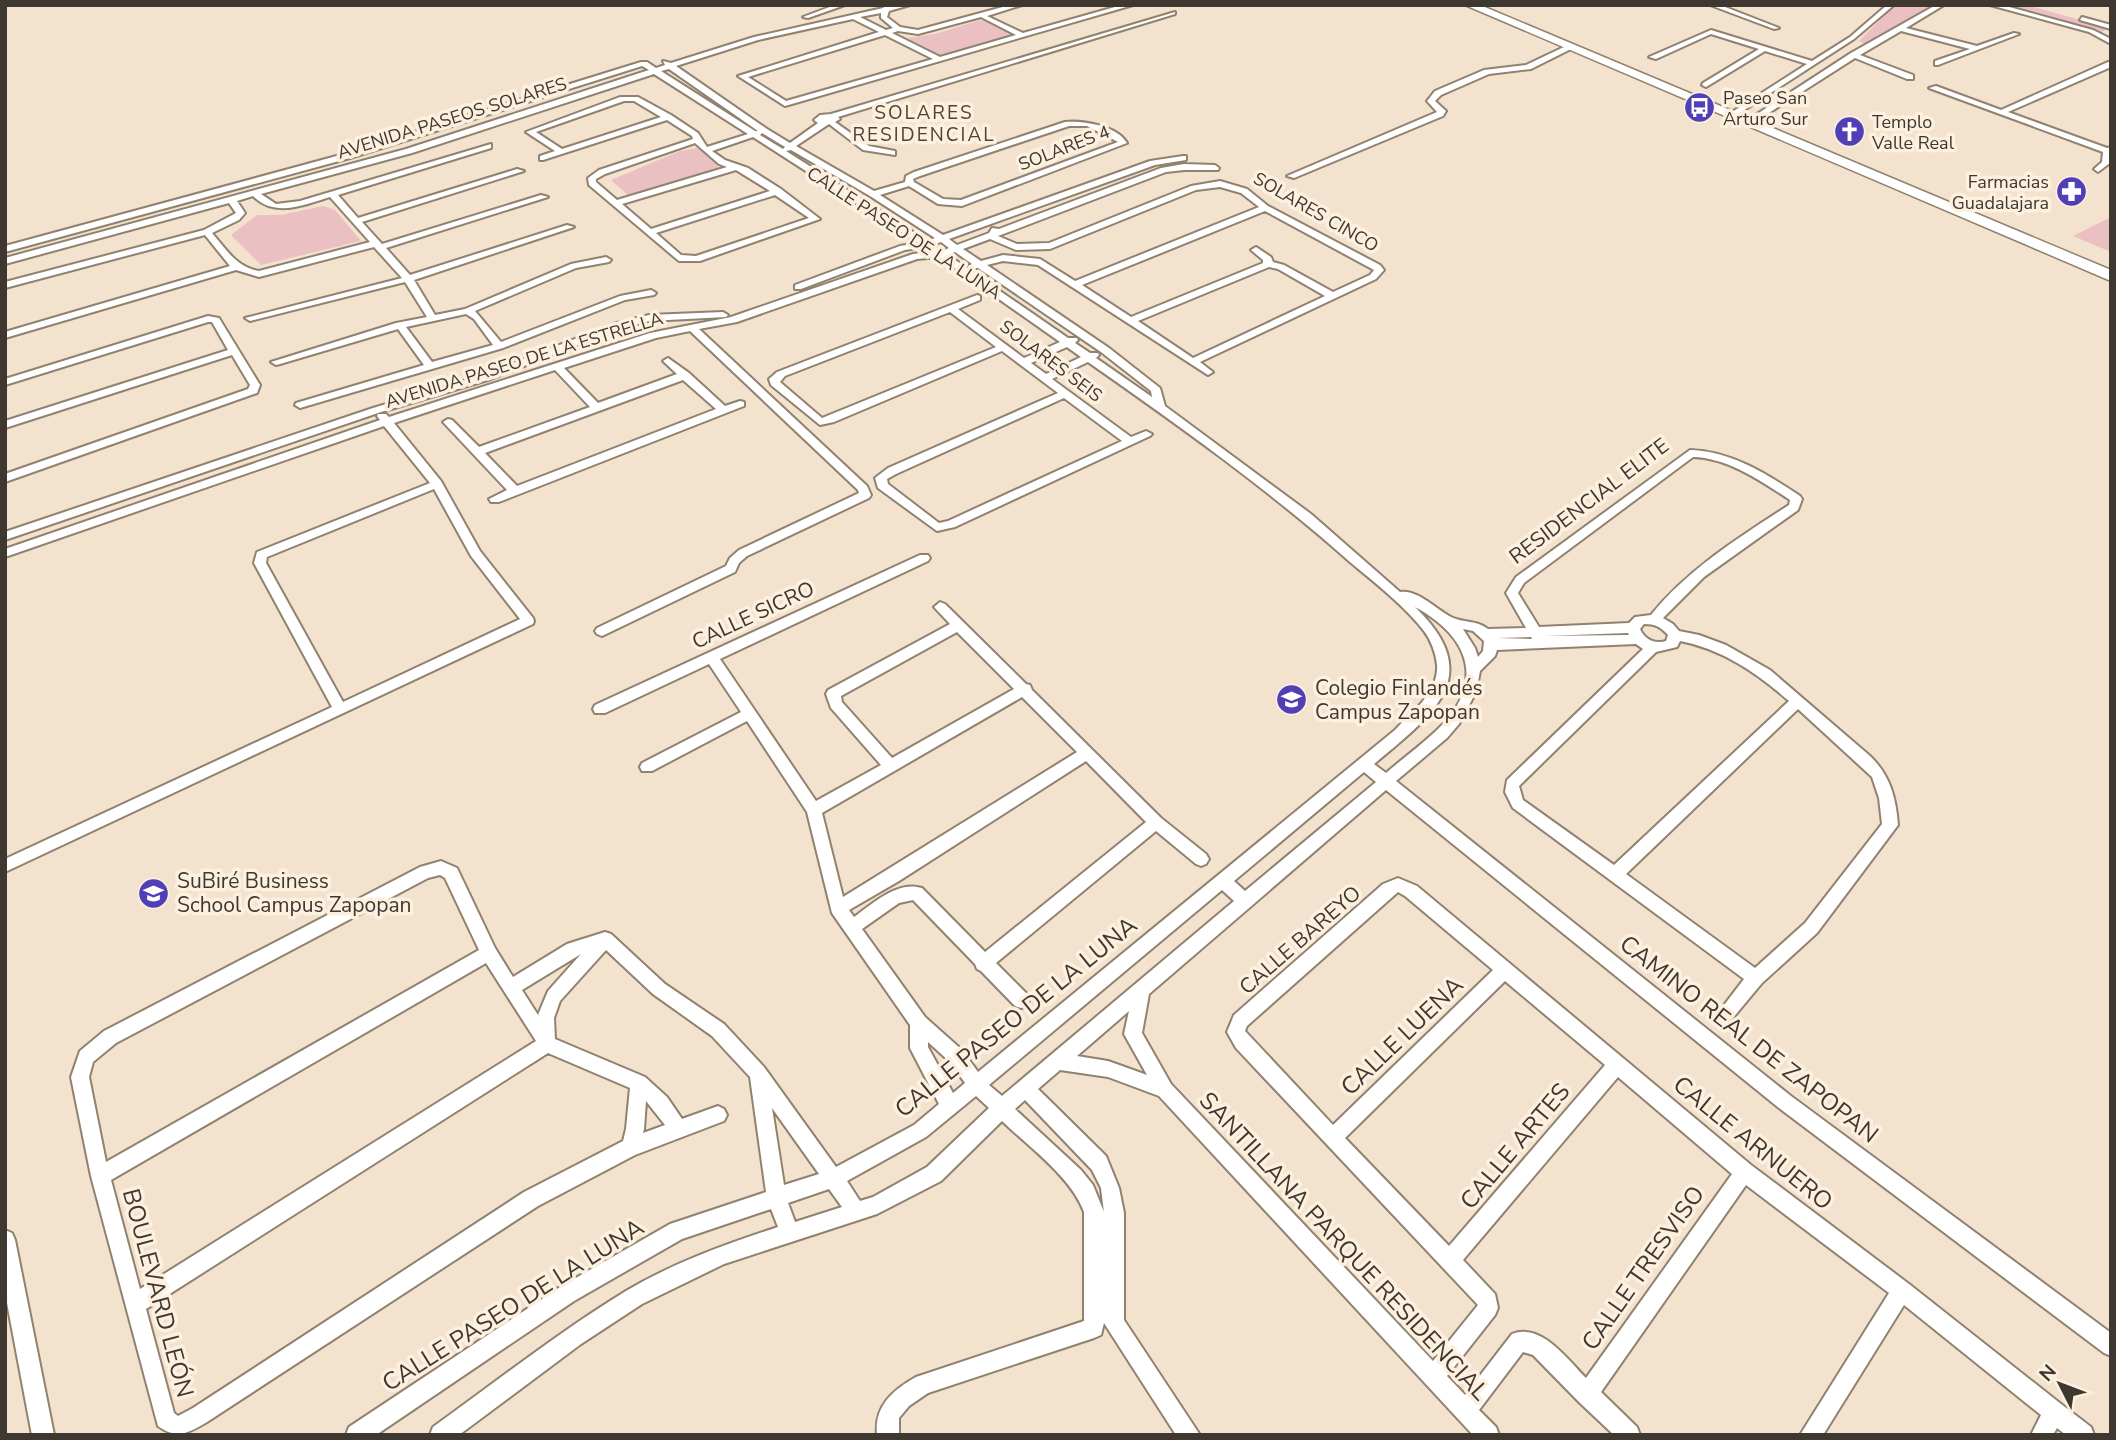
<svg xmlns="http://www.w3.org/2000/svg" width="2116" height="1440" font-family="'Nunito Sans',sans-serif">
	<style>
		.green { fill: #eac0c3 }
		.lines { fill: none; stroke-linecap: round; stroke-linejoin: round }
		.minor-casing { stroke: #90826f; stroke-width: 4 }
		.primary-casing { stroke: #90826f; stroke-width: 3 }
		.minor { fill: #fff; fill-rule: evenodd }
		.primary { fill: #fff; fill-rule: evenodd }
		.labels { text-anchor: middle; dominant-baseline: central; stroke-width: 7; stroke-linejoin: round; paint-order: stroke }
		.far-poi-label { font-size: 18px; fill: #3e3830; stroke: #fdf0df; text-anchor: start }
		.far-street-label { font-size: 18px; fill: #3e3830; stroke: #fdf0df }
		.far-neighbourhood-label { font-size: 19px; letter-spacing: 2px; fill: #4f4231; stroke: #fdf0df }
		.street-label { font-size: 21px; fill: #3e3830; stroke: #fdf0df }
		.poi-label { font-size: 21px; fill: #3e3830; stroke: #fdf0df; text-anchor: start }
		.near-street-label { font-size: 24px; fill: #3e3830; stroke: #fdf0df }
	</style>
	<rect width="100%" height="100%" fill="#f2e2ce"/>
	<g class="green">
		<path d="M1895,5H1939L1868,45L1859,41Z"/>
		<path d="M1995,5H2027L2109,28L2098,34Z"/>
		<path d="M980,20L995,23L1015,35L941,56L907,38L935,34Z"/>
		<path d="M697,148L709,155L719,169L631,198L611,180L680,151Z"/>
		<path d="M323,206L335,210L361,241L261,265L231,235L257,215H281Z"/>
		<path d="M2111,217V252L2073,236Z"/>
	</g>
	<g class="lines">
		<defs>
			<g id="minor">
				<path d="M835,5H845L808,18L803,17Z"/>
				<path d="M886,5H910L889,11L887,17L900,27L918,30L1010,5H1022L987,16L1023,33L1122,5H1133L785,106L738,76L879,32L853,19L758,40L676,66L767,129L790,143L818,123L814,120L820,115L831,114L1175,12V14L838,117L840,119L835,122L869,146L895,151V155L863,150L829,124L796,146L874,191L905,182L906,176L914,172L1065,122C1082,120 1118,126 1127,143L962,206L938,204L909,186L880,195L943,235L1150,161L1183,156H1186V160L1155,165L949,239L957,245L989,233L992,228L999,229L1161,168L1184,164L1215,165L1219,168L1218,170H1184L1166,172L998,236L1017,244L1049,243L1191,186L1220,181L1247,189L1268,206L1380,265L1384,270L1376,279L1200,362L1213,372L1208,375L1038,265L1003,261L987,265L1109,348L1160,388L1165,406L1311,514L1400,592C1417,589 1436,609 1451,617C1463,623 1477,620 1488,629L1526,628L1506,593L1516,577L1690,450C1731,451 1767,474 1800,496L1802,499L1798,510L1704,577L1663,618L1673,624L1679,631L1699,635L1726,645L1770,670L1870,756C1890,775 1896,798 1898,825L1817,933L1762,983L1732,1019L1726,1021L1720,1019L1718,1013L1744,979L1513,808L1505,792L1507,780L1643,649L1636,644L1497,650L1495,656L1480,671L1476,692L1459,724L1447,738L1396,781L1791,1096L2111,1333V1356L2104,1353L1779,1108L1386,790L1149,994L1142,1033L1171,1084L1433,1361L1478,1305L1236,1048L1227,1032L1234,1015L1383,884L1398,878L1417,886L1751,1165L1909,1284L2061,1404L2091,1427L2094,1435H2066L2057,1428L2053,1435H2031L2041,1415L1904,1305L1823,1435H1800L1889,1293L1746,1185L1601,1392L1637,1427L1640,1435H1614L1579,1402L1533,1355L1523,1352L1479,1410L1496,1427L1499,1435H1473L1159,1096L1108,1077L1060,1070L1038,1089L1106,1156L1119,1188L1124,1213V1320L1200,1435H1176L1104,1323L1101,1335L1094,1338L928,1393L909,1406L899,1418V1435H877C874,1406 893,1390 916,1377L1084,1321V1212C1071,1177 1029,1147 1002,1121L941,1181L877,1214L724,1264L642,1304L581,1344L459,1435H430L433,1427C497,1381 559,1332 626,1291C673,1263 726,1244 778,1227L771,1209L682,1239L574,1301L376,1435H346L349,1427L560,1287L670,1224L766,1192L750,1077L712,1036L653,994L606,950L560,1001L554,1018L555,1039L645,1077L667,1097L682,1119L718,1106L724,1109L727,1115L724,1121L635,1155L538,1206L207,1422C188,1433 177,1440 158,1426L91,1176L71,1077L80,1051L104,1031L420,867L441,861L457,868L495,948L513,977L567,944L605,932L611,934L665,984L724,1024L764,1067L836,1167L914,1125L939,1104L910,1048V1025L832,913L807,812L747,721L652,771H642L640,767L642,763L741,712L709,664L605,713H595L593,709L595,705L920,555H928L930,558L928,561L720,659L816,801L881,765L831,708L826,694L828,690L950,624L934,607L940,602L945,604L1026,684L1030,685L1032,690L1161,818L1206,854L1209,859L1206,864L1201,866L1196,864L1156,831L996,963L1027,994L1029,1000L1027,1006L1021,1008L1015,1006L981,971L977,969L975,964L913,900L899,903L862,929L925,1017L962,1050L978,1072L1395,730C1412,712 1439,692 1437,665C1436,654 1431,640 1424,631C1407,608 1373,581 1350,562C1268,489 1178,425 1088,362L1052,379L1131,437L1146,431L1152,434L1150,436L955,527L937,531L878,488L875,478L888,468L1058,393L1002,351L834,422L820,425L771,385L769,379L777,372L977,295L980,296V300L958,309L1024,358L1060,342L939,257L917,259L737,322L699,329L867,486L871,495L869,498L747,556L739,563L735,572L602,636L597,634L595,631L597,628L726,566L730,558L739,550L859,493L858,490L690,331L656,338L564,368L598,403L677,374L663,361L668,358L689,373L725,406L740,401L744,402V406L499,502H491L489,499L507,490L443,422L448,419L452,420L479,447L590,407L555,370L394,423L441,481L480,551L533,618L534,621L533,624L5,872V859L332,707L254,563L257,552L430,483L384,426L5,557V549L380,420L377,416L378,414H386L389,417L650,333L731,317L913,254L931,252L924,247L905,250L801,289H795V285L900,246L918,243L753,137L712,151L725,160L748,168L781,189L820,219L700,261H679L589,185L588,178L599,170L693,139L692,136L667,120L543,160H540V156L555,151L526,132L620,97H638L671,115L698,133L707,147L748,134L654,74L412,153L261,194L276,204L300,201L491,144V148L338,195L358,218L517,169L524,171L362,222L382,244L541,195L548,197L386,248L410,275L567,225L574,227L414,280L435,315L465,309L571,264L606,257L611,260L609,262L576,268L475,311L501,342L620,296L651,290L656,293L654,295L625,300L503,348L300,408L295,405L296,403L424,365L398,329L280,364L276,365L271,362L396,323L427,317L405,282L250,321L245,318L402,278L374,247L259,277L236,270L5,338V332L230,266L205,235L5,288V282L204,230L236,213L229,203L5,264V258L406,149L649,70L642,66L350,158L5,252V246L344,154L641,62H647L656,68L665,65L663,61L671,63L754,37L883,8ZM881,13V18L893,28L886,30L860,17ZM981,17L1016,35L940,57L892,33L898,31L918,34ZM885,35L933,59L786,101L748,77ZM669,69L758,131H755L661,71ZM624,101H634L661,117L562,149L536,132ZM1069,126H1087L1118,142L961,200L943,199L914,182L913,179L920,176ZM762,133L785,147L783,149L760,135ZM695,143L719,164L727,167L617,200L596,182V179L605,174ZM791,150L870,196L935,238L927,241L786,151ZM736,170L770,191L651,229L622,204ZM1220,187L1241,193L1259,207L1075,281L1040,259L1003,255L981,261L963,249L990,239L1016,250L1050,249L1196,190ZM775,195L809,218L696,256L681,255L656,233ZM253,196C275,218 304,205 330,197L370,242L259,271C236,267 226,249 212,233L239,220L245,213L237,201ZM1265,211L1374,270L1370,275L1333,292L1284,265L1273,262L1271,257L1256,247L1251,250L1263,260V263L1131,317L1082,285ZM941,242L949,248L942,251L933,245ZM955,252L972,264L969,266L971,268H978L1101,352L1151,391L1152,397L1096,358L1099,355L1098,353H1090L1075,343L1078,340L1077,338H1068L948,255ZM1269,267L1278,269L1325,296L1193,358L1138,321ZM950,312L996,347L822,418L780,382L785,376ZM466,314L474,319L493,345L432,362L406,327ZM1067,347L1081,357L1046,374L1031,363ZM683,380L716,409L517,486L485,453ZM1064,398L1122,441L948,521L939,523L888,484L887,479L896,474ZM1693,457C1728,458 1761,481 1790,500L1789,505C1740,537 1688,569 1651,615L1635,617L1629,623L1539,627L1518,593L1524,583ZM434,489L471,556L520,619L343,702L266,563L267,557ZM1415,607C1470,637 1487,683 1436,731C1420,746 1402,759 1386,773L1374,764C1433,715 1487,676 1415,607ZM1644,624C1655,624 1661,627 1668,635L1666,641C1655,644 1645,640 1640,629ZM1463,629L1473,631L1484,641L1483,651L1478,657L1475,648ZM957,632L1014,689L892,758L842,702L841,696ZM1628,633L1629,635L1544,636ZM1531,637L1532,639L1497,638ZM1680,641C1722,649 1757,673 1789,701L1614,865L1523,800L1519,786L1656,652L1677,647ZM1022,697L1077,752L843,897L822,813ZM1798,709L1872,777L1879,798L1882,824L1805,923L1755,968L1626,874ZM1086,761L1146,822L985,952L922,888C898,880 872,904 854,917L849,910L899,881ZM1364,772L1376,782L1245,891L1234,881ZM440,875L445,878L479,950L106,1162L89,1077L93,1062L116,1043L428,878ZM1222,890L1234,901L1002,1096L989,1085ZM1398,892L1405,896L1493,970L1333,1125L1245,1031L1247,1026ZM581,954L548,991L538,1015L522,990ZM486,963L536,1041L140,1289L111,1180ZM1505,981L1605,1065L1449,1246L1345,1138ZM1129,1011L1124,1034L1147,1075L1108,1061L1077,1056ZM928,1042L950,1062L965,1083L953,1093L928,1047ZM548,1053L630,1088L626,1129L623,1141L524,1192L193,1408L178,1416L174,1413L146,1309ZM1618,1077L1732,1174L1586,1378C1568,1360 1541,1322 1512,1334L1465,1395L1447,1376L1495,1315L1498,1308L1495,1294L1463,1260ZM976,1096L989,1108L927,1167L873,1197L860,1201L847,1181L926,1137ZM1025,1100L1092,1170L1101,1188L1104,1213V1307V1212L1093,1185L1081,1170L1015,1109ZM646,1101L665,1125L643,1133L644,1129ZM772,1108L819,1174L784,1185ZM829,1189L842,1207L795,1222L788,1203Z"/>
				<path d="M1710,5H1720L1779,28L1774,29Z"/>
				<path d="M1887,5H1894L1854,39L1732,118L1728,116L1729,114L1807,64L1765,51L1706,87L1702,85L1703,83L1759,49L1711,34L1656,59L1649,57L1711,30L1812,61L1850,37Z"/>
				<path d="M1936,5H1944L1906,28L1977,46L2014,33L2019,34L1938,65H1935V61L1970,49L1901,31L1860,55L1913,75V79H1907L1855,58L1761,118L1754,116L1851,53Z"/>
				<path d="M1990,5H2002L2093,30L2111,39V44L2089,32Z"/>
				<path d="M2082,17L2111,25V29L2080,20Z"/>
				<path d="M1566,46L1573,48L1531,69L1489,74L1441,95L1435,101L1446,111L1443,116L1294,178L1287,176L1437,112L1427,101L1435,91L1484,70L1526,65Z"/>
				<path d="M2108,62H2111V67L2008,112L2107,148L2111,147L2110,163L2098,172L2094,169L2102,162L2103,152L1929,88L1936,86L2001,110Z"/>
				<path d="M723,312L728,315L726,317L649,321L621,328L491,379L381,412L5,540V532L373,408L483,375L613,324L649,315Z"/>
				<path d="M208,316L219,318L260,385L257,393L5,482V474L248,389L250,385L232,355L5,428V421L228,350L212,322H208L5,385V379Z"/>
				<path d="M5,1230L12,1233L15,1240L54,1435H32L5,1292Z"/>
			</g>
			<path id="primary" d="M1465,5H1480L2111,270V281Z"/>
		</defs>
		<use href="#minor" class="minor-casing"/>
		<use href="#primary" class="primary-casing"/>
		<use href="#minor" class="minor"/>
		<use href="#primary" class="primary"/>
	</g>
	<defs>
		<symbol id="bus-disc" viewBox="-11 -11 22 22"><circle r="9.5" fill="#503fb6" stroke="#fdf0df"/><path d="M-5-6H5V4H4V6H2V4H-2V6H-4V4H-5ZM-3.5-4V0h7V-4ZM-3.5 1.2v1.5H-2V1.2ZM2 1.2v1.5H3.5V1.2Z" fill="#fff"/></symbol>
		<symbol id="church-disc" viewBox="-11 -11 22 22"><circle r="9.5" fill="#503fb6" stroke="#fdf0df"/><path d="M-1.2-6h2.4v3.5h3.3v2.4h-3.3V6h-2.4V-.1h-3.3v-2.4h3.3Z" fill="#fff"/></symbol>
		<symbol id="pharmacy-disc" viewBox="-11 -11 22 22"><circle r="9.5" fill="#503fb6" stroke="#fdf0df"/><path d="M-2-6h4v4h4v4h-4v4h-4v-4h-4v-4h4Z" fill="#fff"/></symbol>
		<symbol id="school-disc" viewBox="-11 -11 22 22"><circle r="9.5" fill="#503fb6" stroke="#fdf0df"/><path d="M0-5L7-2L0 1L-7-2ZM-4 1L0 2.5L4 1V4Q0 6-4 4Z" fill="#fff"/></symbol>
	</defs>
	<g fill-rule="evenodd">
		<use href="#bus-disc" x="1682" y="90" width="35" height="35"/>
		<use href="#church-disc" x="1832" y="114" width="35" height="35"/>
		<use href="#pharmacy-disc" x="2054" y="174" width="35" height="35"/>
		<use href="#school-disc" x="1274" y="682" width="35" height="35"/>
		<use href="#school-disc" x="136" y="876" width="35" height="35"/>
	</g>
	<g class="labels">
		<g class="far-poi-label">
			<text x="1723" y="98">Paseo San<tspan x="1723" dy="21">Arturo Sur</tspan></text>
			<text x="1872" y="122">Templo<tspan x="1872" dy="21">Valle Real</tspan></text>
			<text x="2049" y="182" text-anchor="end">Farmacias<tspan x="2049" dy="21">Guadalajara</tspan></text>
		</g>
		<g class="far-street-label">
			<text transform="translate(452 118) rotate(-17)">AVENIDA PASEOS SOLARES</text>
			<text transform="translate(1064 148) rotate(-21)">SOLARES 4</text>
			<text transform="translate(1316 212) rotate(30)">SOLARES CINCO</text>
			<text transform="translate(904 233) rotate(33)">CALLE PASEO DE LA LUNA</text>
			<text transform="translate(524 360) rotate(-17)">AVENIDA PASEO DE LA ESTRELLA</text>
			<text transform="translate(1051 361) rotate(37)">SOLARES SEIS</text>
		</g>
		<g class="far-neighbourhood-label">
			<text x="924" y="113">SOLARES<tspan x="924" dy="22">RESIDENCIAL</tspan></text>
		</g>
		<g class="street-label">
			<text transform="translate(1589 501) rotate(-37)">RESIDENCIAL ELITE</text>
			<text transform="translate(753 615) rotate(-25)">CALLE SICRO</text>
			<text transform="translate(1300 940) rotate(-41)">CALLE BAREYO</text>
		</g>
		<g class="poi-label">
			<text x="1315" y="688">Colegio Finlandés<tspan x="1315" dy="24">Campus Zapopan</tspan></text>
			<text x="177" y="881">SuBiré Business<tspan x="177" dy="24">School Campus Zapopan</tspan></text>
		</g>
		<g class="near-street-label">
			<text transform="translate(1016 1017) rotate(-39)">CALLE PASEO DE LA LUNA</text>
			<text transform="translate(1402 1036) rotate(-44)">CALLE LUENA</text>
			<text transform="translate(1749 1039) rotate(38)">CAMINO REAL DE ZAPOPAN</text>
			<text transform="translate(1753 1143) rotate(39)">CALLE ARNUERO</text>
			<text transform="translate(1515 1146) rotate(-50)">CALLE ARTES</text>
			<text transform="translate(1344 1246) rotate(47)">SANTILLANA PARQUE RESIDENCIAL</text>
			<text transform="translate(1643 1268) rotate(-55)">CALLE TRESVISO</text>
			<text transform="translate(158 1293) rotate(75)">BOULEVARD LEÓN</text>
			<text transform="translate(513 1305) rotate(-32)">CALLE PASEO DE LA LUNA</text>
		</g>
	</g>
	<rect width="2116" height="1440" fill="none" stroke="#3e3830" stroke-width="14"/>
	<g transform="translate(2060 1384) rotate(312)" stroke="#fdf0df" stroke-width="5" paint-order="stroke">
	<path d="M0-5L12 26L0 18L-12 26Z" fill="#3e3830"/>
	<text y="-10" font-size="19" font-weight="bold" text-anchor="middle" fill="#3e3830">N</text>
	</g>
</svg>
